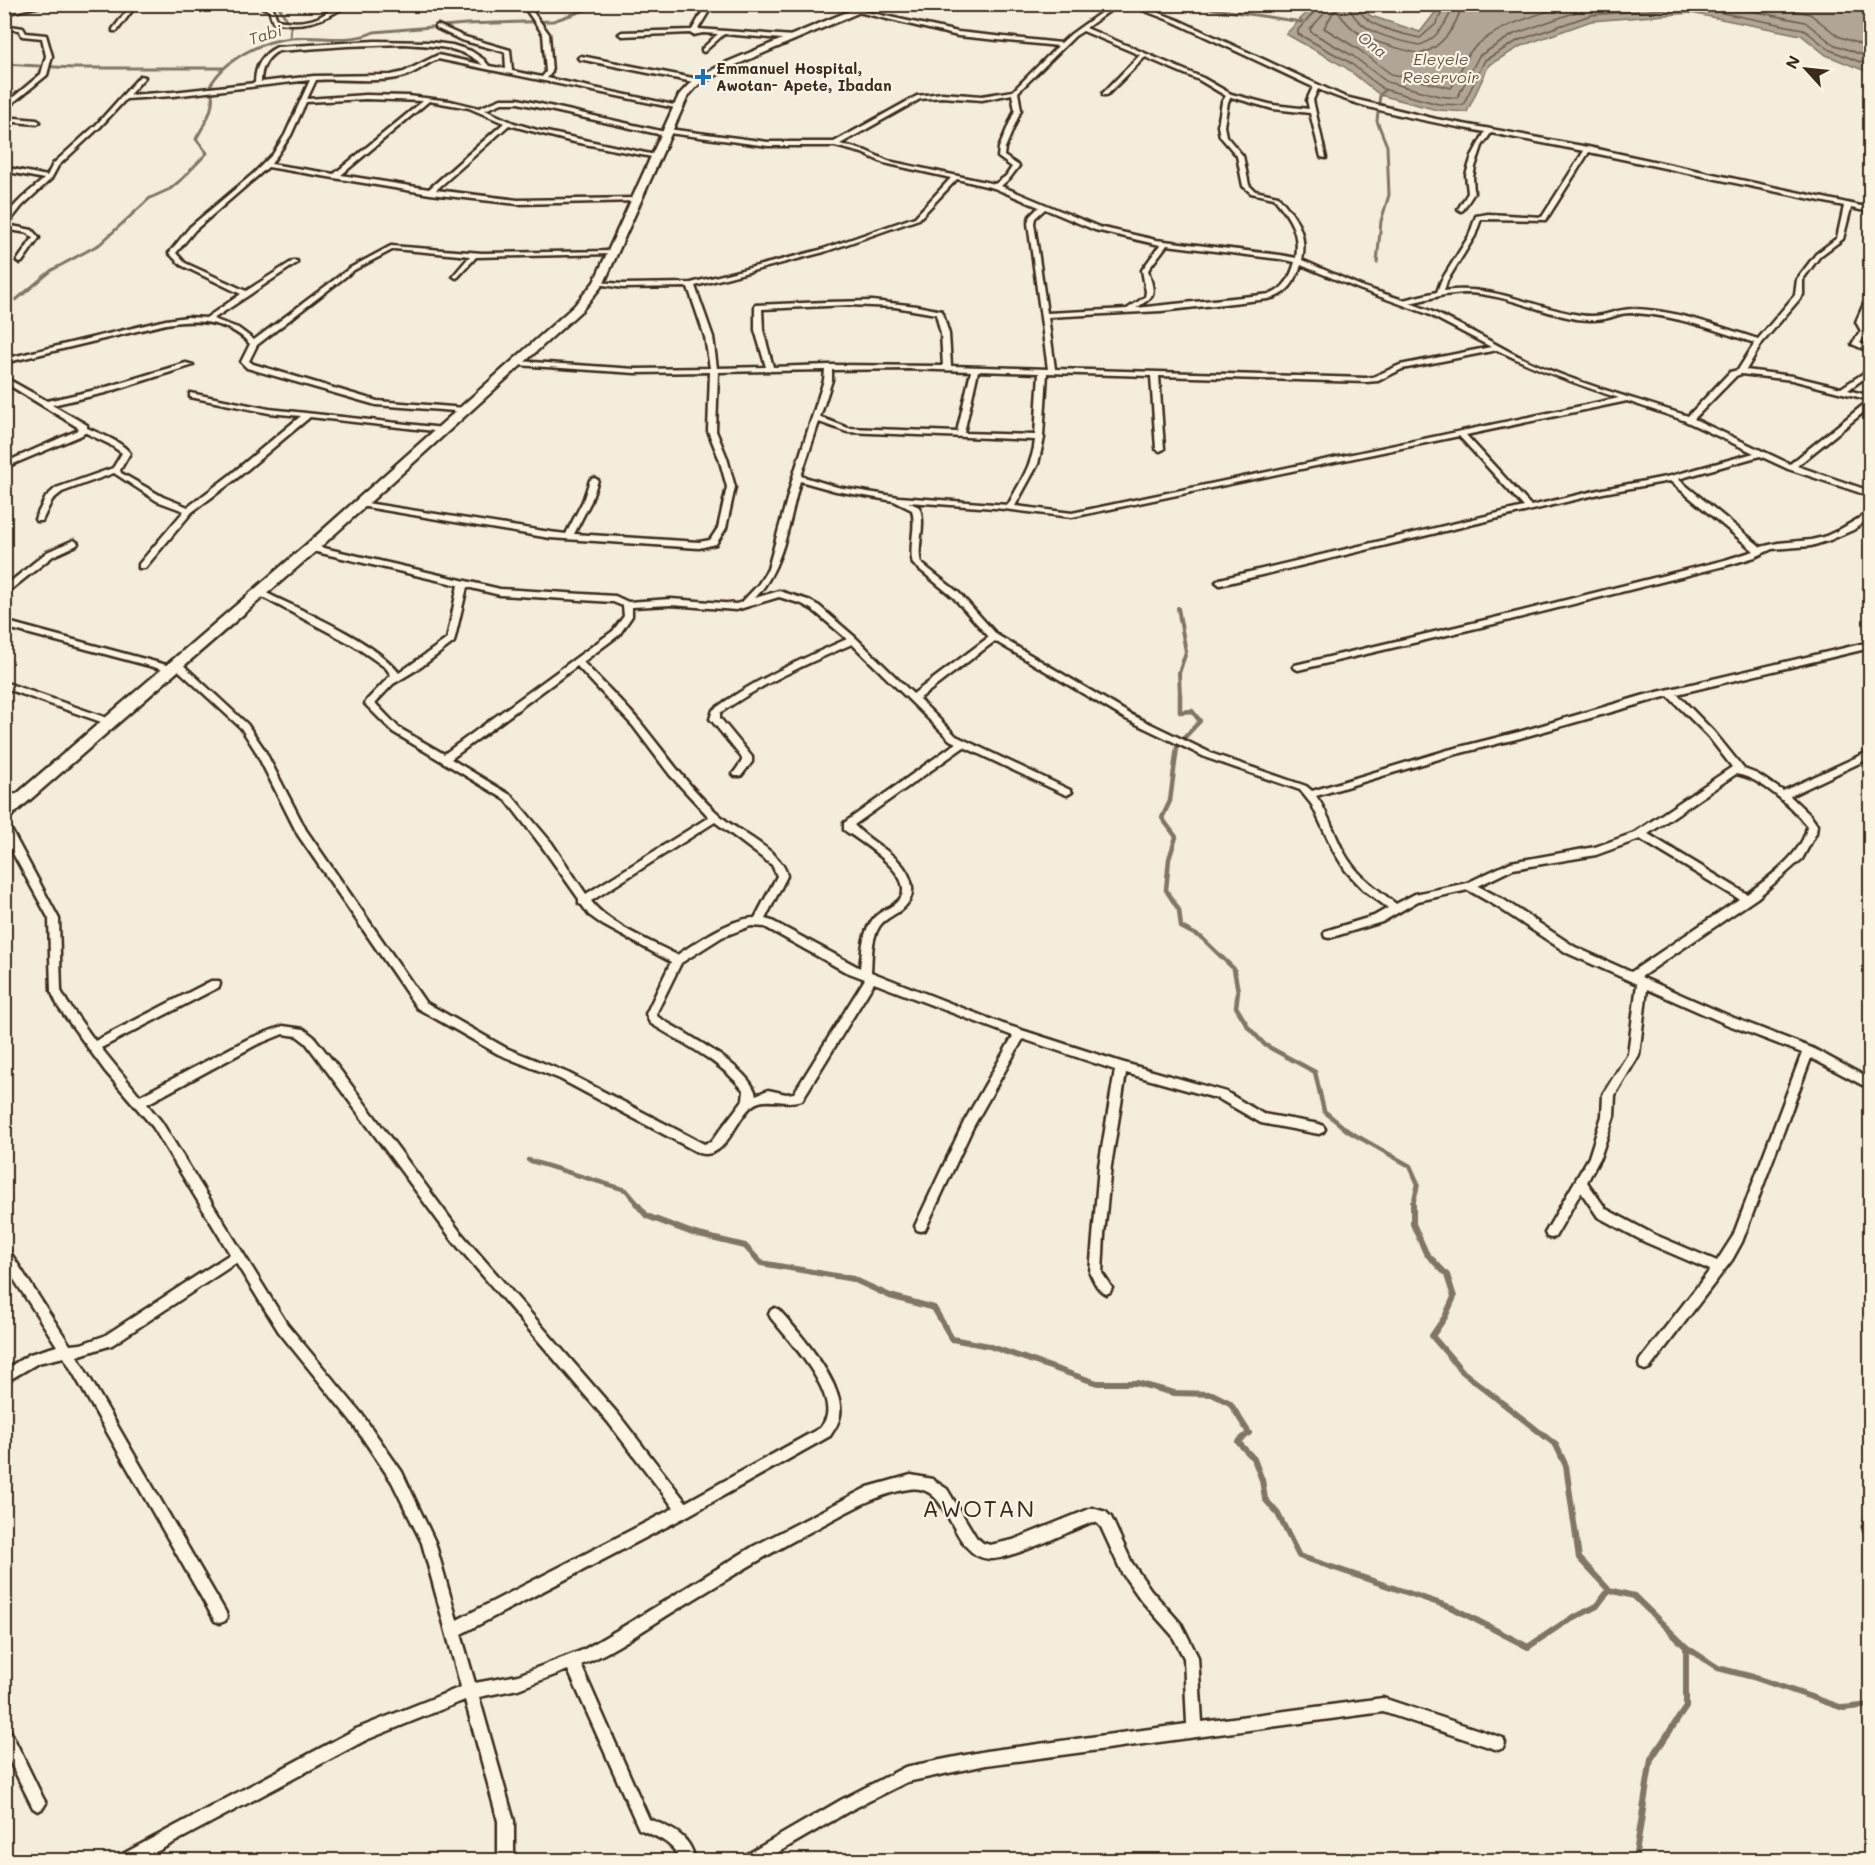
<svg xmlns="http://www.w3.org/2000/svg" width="1875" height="1865" font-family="Mali,sans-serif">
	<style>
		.water { fill: #b0a596; stroke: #817466; stroke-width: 1.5 }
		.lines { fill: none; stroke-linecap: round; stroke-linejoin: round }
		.shore { stroke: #6a5b4e; stroke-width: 1.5 }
		.stream-far3 { stroke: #817466; stroke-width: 3 }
		.stream-far2 { stroke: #817466; stroke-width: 4 }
		.stream-far1 { stroke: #817466; stroke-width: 4.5 }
		.stream { stroke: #817466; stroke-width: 6 }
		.street-casing { stroke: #3b2a1e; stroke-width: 5 }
		.secondary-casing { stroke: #3b2a1e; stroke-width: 5 }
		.street { fill: #fcf5e5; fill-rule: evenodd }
		.secondary { fill: #fcf5e5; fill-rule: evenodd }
		.poi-dot { fill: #1f6fb2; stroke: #fcf5e5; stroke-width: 2 }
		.labels { text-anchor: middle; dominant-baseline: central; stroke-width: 4.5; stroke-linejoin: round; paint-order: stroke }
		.far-poi-label { font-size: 15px; font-weight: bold; fill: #3b2a1e; stroke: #fcf5e5; text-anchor: start }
		.far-water-label { font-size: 16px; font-style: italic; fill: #645548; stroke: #fcf5e5 }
		.near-neighbourhood-label { font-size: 24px; letter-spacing: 1.5px; fill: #3b2a1e; stroke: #fcf5e5 }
	</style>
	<rect width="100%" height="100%" fill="#f4eddd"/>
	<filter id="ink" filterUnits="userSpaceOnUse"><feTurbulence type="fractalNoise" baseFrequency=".0167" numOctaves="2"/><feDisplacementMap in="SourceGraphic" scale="12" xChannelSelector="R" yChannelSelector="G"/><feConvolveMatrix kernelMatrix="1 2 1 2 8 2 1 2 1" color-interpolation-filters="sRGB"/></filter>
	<g filter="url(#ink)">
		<path class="water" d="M1314,5H1359L1371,16L1420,32L1441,5H1840L1870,12V73L1826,55L1801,35L1691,13L1591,21L1521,46L1489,65L1467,112L1437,110L1380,95L1345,67L1286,34Z"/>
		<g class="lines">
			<g class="shore">
				<path d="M1318,4L1316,10L1298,30V34L1349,62L1383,89L1438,104L1463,105L1485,60L1519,40L1591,15L1692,7L1803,29L1830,50L1870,66"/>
				<path d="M1325,4L1323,15L1310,29L1311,32L1353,56L1387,82L1439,96L1457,98L1479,56L1514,34L1587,8L1626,4"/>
				<path d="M1348,4C1356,32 1394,40 1420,45C1437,39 1449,21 1453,4"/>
				<path d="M1355,4C1365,27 1398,33 1420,38L1436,24L1446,4"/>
				<path d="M1462,4C1457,26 1442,48 1420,54C1386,44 1357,43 1337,10L1334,11L1324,28L1358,49L1391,74L1451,88C1460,77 1462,61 1471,51C1495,25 1538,15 1570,4"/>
				<path d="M1719,4L1805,22L1833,44L1870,58"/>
				<path d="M1765,4L1810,14L1838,36L1870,48"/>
			</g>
			<g class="stream-far3">
				<path d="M277,4L291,26L290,38"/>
				<path d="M1180,4L1302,22"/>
				<path d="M4,64L73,68H224"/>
				<path d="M1377,263L1381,221L1389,195L1387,146L1377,121L1380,95L1384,91"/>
				<path d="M16,300L52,270L100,244L150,198L170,189L182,179L207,153L196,139C205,123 218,105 210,86C225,59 261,41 291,38C319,35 349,44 374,32L466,24L553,21L603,4"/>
			</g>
			<path class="stream-far2" d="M1178,608L1186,652L1179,673L1180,695"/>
			<g class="stream-far1">
				<path d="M1180,694V712L1192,711L1200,721L1184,738"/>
				<path d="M1177,747L1170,801L1162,818L1176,837L1169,859L1166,890L1179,910L1181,927L1202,938L1234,969L1238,991L1236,1007L1249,1028L1265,1045L1315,1072L1324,1111L1348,1131L1410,1166L1418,1184L1413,1204"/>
				<path d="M528,1160L626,1190L638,1204"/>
			</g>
			<g class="stream">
				<path d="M636,1203L647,1216L695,1234L745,1246L761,1263L853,1279L890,1296L934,1308L952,1339L989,1346L1097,1383H1137L1174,1393L1212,1394L1230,1403L1249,1433L1238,1442L1254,1459L1262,1480L1265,1499L1278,1514L1299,1556L1453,1608L1528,1647L1562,1624L1597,1606L1609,1590L1634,1596L1686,1647L1718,1668L1753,1677L1843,1708L1870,1705"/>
				<path d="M1413,1203V1224L1426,1253L1447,1275L1454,1297L1445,1317L1432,1336L1463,1372L1556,1445L1566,1466L1579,1558L1609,1590"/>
				<path d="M1635,1860L1651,1759L1686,1707V1647"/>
			</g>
			<defs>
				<g id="street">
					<path d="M36,4H50L4,14V10Z"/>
					<path d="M132,4H137L117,31H113V29Z"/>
					<path d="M254,4H263L273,8L277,20C291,22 304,23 317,18C328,13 337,4 349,4C325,21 302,28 273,22L269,10Z"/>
					<path d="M522,4H527L549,34L552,72L547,78L683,107L680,109L438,59C427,63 417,72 405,76C377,84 345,78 316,80L307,99L366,95L408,96L450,101L479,108L501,99H518L665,132L668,129L768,142H834L917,96L942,93L982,96L1013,91L1058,46L958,36L858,12V10L958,32L1061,43L1071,34L1113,4H1119L1086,28L1203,78L1231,94L1273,105L1309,109L1307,100L1313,87L1174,22L1127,4H1136L1178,20L1345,97L1436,119L1588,147L1870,208V212L1851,208L1843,239L1820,256L1803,279V295L1762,343L1746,370L1792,376L1841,388L1870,369V374L1848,390L1870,396V400L1792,380L1741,374L1736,376L1694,419L1790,464L1867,402H1870V407L1797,466L1870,491V496L1788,469L1760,456L1678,479L1761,547L1778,543L1811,540L1824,537L1839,530L1870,512V518L1853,530L1830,540L1811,546L1772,549L1755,557L1728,565L1498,623L1298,670L1293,667L1295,665L1498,617L1725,560L1754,551L1670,481L1603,493L1220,585L1216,582L1220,579L1524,507L1459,436L1072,517L995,508L908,502L919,507C927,525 916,544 921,563L959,593L997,635L1130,714L1213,754L1306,786L1312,791L1448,750L1519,732L1645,695L1870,642V648L1677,694L1714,732L1744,769L1757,774L1783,791L1870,751V758L1790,796L1810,815L1817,825L1816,833L1802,859L1785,874L1757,898L1641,977L1734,1018L1812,1048L1870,1079V1089L1811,1058L1742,1242L1732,1260L1650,1368L1645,1370L1640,1368L1639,1364L1640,1360L1710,1270L1645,1242L1598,1217L1581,1192L1555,1237L1551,1238L1547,1237L1545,1233L1589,1157L1602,1116L1603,1094L1628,1054L1637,984L1567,953L1496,906L1468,890L1418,901L1382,922L1329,938L1325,937L1324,934L1325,931L1374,916L1388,908L1364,890L1346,871L1334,852L1312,805L1300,790L1207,758L1124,718L995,641L919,699L956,736L1070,790L1072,792L1067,795L1064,794L964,747L854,825C867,840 889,849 903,866C914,881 917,898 901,910C893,916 884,919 879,927C871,940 872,958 871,972L1003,1024L1121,1062L1226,1092L1263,1114L1319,1124L1323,1126L1325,1129L1323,1132L1319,1134L1261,1123L1219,1099L1126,1073L1111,1166L1104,1235L1102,1273L1112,1288L1110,1292L1106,1294C1097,1290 1094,1281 1090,1273L1099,1166L1115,1070L1023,1039L973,1127L925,1230L921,1231L917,1230L915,1226L964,1122L1013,1036L874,983L802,1100C784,1106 765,1095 752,1106C735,1119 726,1161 699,1153L560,1079L498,1054L417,1008L298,835L255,750L241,728L176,668L175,671L172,672L4,627V621L174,667L172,664L174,662H180L247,724L264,749L306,830L425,1002L506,1048L568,1073L704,1144L711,1142L743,1100L744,1091C721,1061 682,1043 650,1023L646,1014L671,962L603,925L589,915L582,905L579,904V899L543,848L506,800L393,732L365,704L367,700L391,675L386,668L372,658L353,645L255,593L259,590L262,591C299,609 375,641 399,673L447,639L458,585L308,550V546L311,545L500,589L615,596L628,602L671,599L736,604L742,602L758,585L768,569L793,477L824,380L825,370L718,372L716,431L727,458L735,487L726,528L716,544L699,548L550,538L360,506L356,504L360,502L550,532L566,534L583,501L590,480L594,478L598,480L591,501L574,534L699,542L710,540L718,528L727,487L719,458L708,431L710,372L635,373L517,365L513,363L517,361L635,369L710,368L705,337L688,287L623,288L597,284V282L623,284L691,283L820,250L915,217L951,178L884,163L862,153L835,146H768L669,133L667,136L518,103H502L485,110L514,123L537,130L660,156L657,158L569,141L509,125L436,190L518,200L636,198L638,199V201L518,204L430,194L268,167L195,230L176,253L185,263L246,291L293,261H297V263L213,319L238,328L254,340L350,268L391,246L482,253L614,251L615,252L612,254L476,257L458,277L456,278L453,276L470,256L394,249L354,270L257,345L249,361L253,364L377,401L465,408L469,410L468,412L376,405L247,368L241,362L250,344C228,320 196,319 166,324L4,363V359L166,320L187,317L206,318L241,294L181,265L169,253L190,227L253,174L273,154L285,135L310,80L173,96L126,99L100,127L58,166L51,179L22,206L7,225L32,230L39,238L22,262L20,263L17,261L33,238L28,233L4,229C4,209 30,192 44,179L4,171V167L47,176L53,164L96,125L140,76L145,77L129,95L173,92L255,83C255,67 262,54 277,47L375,41L429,42L452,45L471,51L483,59L489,66L506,69L505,52L461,40L436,28V26L438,25L465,37L510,50L512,71L542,77L546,72L543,34ZM1083,31L1140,55L1103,93V95H1107L1145,57L1199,80L1226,96L1222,102L1218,126L1220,136L1237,156L1243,186L1251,193L1274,198C1290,218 1300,232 1296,258L1280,255L1156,240L1099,227L1001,186L1010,178L1019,166L1004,156L1005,148L1021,110L1018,92L1075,36ZM403,44C431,46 460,45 483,65L438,55L404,72L391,75L314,76L261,82C261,68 266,58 278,51L347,46ZM1318,89C1367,111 1432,122 1485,132L1472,156L1466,175L1468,193L1458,209L1461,211L1463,210L1474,193L1473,177L1475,167L1482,146L1491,133L1584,151L1542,217L1488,214L1476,216L1469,236L1441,281L1437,292L1403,300L1363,287L1302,260C1308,233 1295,216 1278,196L1255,191L1249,185L1243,156L1226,136L1224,126L1228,102L1231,97L1273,109L1310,113L1321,157L1326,158L1313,100ZM1012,94L1015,110L999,148L998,157L1012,167L1006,176L995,184L888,161L866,151L840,144L920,99L942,97L982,100ZM366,99L423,101L334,174L271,164L291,135L306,102ZM429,101L469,108L504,123L429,189L341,175ZM1589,152L1844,206L1837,238L1816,254L1797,279L1795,295L1758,339C1717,326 1676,310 1633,309C1622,309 1612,313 1602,315C1593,317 1583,316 1574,314C1530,306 1491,284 1444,291L1447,281L1475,236L1481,219L1546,220ZM957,179L994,188L1039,207L1030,216L1028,223L1048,369L951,366L949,334L942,311L917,306L872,301L826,302L755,305V330L766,367L717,368L713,337L695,286L824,252L919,219ZM1045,209L1095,230L1160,245L1142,270L1146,292L1145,297L1127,309L1047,313L1034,223L1035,218ZM1167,245L1280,259L1295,262C1291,276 1285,289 1271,294L1136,308C1158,295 1154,293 1148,270ZM1301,265L1359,289L1428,314L1491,347L1400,365L1373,377L1366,378L1055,369L1048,317L1161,311L1268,299C1287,295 1295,283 1301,265ZM1464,293C1503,293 1538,312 1576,319C1587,320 1597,321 1608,318C1615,316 1622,313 1630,313C1673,314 1714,330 1755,343L1738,370L1730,372L1688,416C1636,399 1575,383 1526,360C1487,341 1451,317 1410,303L1444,295ZM849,305L895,307L936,314L941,334L943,366L829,365L773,367L763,330L762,309ZM1497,350C1538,370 1576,384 1619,398L1072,513L1015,506L1038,464L1044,438L1043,436L1047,373L1151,376L1156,449L1160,451L1164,449L1159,376L1366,382L1378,381L1402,369ZM908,369L971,371L957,432L848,428L820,417L832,380V370ZM978,371L1039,373L1035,435L964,433ZM1627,401L1683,420L1754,453L1671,476L1603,489L1531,506L1466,435ZM819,422L847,432L1035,440C1033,464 1019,484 1008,505L899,497L837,487L801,476ZM800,481L836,491L894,501L912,510C917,528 908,546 913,564L953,597L989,637L913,694L856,638L819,606L808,600L779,591L755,598C784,567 789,520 800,481ZM467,587L500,595L613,602L623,606L624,616L613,631L444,754L399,728L375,703L393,684L421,667L454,642ZM779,597L802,604L813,610L847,639C800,660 754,680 713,710L710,719L712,721L742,758V761L733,774L735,776H741L752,762V757L720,718V713C761,684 806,664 852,644L950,740L956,743L844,823V830C860,841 919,877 899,900C892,908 879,911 873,919C862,933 862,952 860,968L772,921L765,919L787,876C783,852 742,834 724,819C690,790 668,756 640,722C622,701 602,682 583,662L619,635L632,616V607L671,605L736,610ZM577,666L633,726L670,775L709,817L586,894L551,842L512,796L451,759ZM1668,696L1708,736L1732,767L1634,833L1595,847L1511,862L1467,883L1415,894L1396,904C1379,890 1360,878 1348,859C1335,839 1330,815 1316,796L1449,756L1520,738ZM1736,774C1761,778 1791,806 1807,826C1804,853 1768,878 1747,894L1648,834ZM715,822L772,865L777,876L755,918C731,918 697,942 677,955C652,942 606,923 591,901ZM1640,839L1739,899L1631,972L1575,947L1504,900L1478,886L1513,869L1596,855ZM751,926L765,927L844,971L865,979L794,1093L786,1094L768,1090L756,1095C751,1067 682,1032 658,1017L656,1014L681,963L722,937ZM1647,989L1726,1024L1802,1053L1733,1236L1717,1261L1653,1234L1606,1209L1587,1182L1600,1158L1614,1116L1615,1095L1639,1055Z"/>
					<path d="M698,4H703L709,11L698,29L794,36L797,38L794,40L724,34L704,52L702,51V49L718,34L703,33L693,35L690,33L622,36L619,34L622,32L692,30L703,11Z"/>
					<path d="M4,25L23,28L26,33L46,35L52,56L47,75L4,110V105L41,74L46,56L42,38L22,36L19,30L4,29Z"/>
					<path d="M581,56L698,79L701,81L698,83L579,59L578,58Z"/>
					<path d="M4,117L37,120L40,122L37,124L4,121Z"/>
					<path d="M1867,297H1870V306L1864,322L1869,331L1860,343L1870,348V352L1852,344L1861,331L1856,322Z"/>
					<path d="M186,363L193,365L105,393L52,405L87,425V428C102,435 119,440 130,453L120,470L121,473L163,497L188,507L230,475L301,416L269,413L190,397V393L269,409L443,428L447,430L443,432L310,417L236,479L192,512L145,568H139V564L184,511L157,501L114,473L62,492L52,500L42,521H36L35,519L46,497L56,488L113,468L122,453L109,444L84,432L82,435L4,468V463L76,431L79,428L4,382V377L47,401L100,389Z"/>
					<path d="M74,540L78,543L77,545L53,556L4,595V587L47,552Z"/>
					<path d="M4,682L113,720L115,722L113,724H107L4,688Z"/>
					<path d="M4,793L22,795L27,798L22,801L4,800Z"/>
					<path d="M4,824H8L59,919L61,991L67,1002L95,1041L211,981H219L220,984L219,987L101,1048L140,1096L248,1039L283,1026L304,1029L314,1037L340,1070L461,1233L618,1414L686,1502L820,1428C823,1424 826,1420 827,1415C832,1386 788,1339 771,1318L769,1314L771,1310L775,1308L779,1310C799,1332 845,1385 840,1415C839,1423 834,1430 830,1436L689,1515L461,1634L475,1683L518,1675L583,1650L626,1625L754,1546L868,1487L911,1475L932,1479L947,1489L976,1537L983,1543L990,1545L1013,1540L1092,1508L1106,1512L1111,1517L1132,1563L1151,1590L1182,1625L1198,1657L1202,1722L1383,1698L1503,1738L1505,1743L1503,1748L1498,1750L1383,1712L986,1765L907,1782L851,1810L765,1860H743L746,1855L841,1800L905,1767L986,1751L1187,1724L1184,1658L1172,1635L1141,1600L1122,1573L1101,1527L1097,1523L1092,1522C1070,1531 1010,1560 990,1559C949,1557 952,1482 909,1489C877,1494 849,1511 821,1526C771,1552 724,1581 676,1610C645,1629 614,1651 581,1665L649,1819C671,1828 690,1835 695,1860H679C674,1842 655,1836 639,1829L568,1670L518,1689L479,1697L514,1821V1860H498V1821L465,1700L366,1740L141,1860H118L121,1855L356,1729L461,1687L422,1543L392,1482L351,1421L279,1332L236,1263L112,1345L77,1356L225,1611L227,1616L225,1621L220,1623L215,1621L64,1357L38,1363L4,1383V1370L30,1354L57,1346L4,1264V1248L8,1249L70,1345L81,1344L104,1336L230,1254L153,1127L105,1071L59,1008L51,991L49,919L4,837ZM283,1034L297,1036L306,1043L453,1241L608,1422L674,1508L457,1620L435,1542L402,1472L361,1413L287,1324L161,1121L147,1104L256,1045Z"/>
					<path d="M1870,1519V1534L1865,1532L1863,1527L1865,1521Z"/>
					<path d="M4,1726L9,1728L43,1798L46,1803L43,1808L38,1811L33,1808L4,1750Z"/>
				</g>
				<path id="secondary" d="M866,4H879L731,67L698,85L688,96L604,283L582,310L316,551L9,818L4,819V805L306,545L574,306L594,282L679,95L692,81L725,63Z"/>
			</defs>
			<use href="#street" class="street-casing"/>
			<use href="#secondary" class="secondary-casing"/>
			<use href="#street" class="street"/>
			<use href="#secondary" class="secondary"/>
		</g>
	</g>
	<path class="poi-dot" d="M700 68h6v6h6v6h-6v6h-6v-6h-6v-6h6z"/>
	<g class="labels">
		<g class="far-poi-label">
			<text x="716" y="68">Emmanuel Hospital,<tspan x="716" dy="17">Awotan- Apete, Ibadan</tspan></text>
		</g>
		<g class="far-water-label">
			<text transform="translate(265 34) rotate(-17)">Tabi</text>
			<text transform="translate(1373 44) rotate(38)">Ona</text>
			<text x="1441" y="58">Eleyele<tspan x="1441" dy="18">Reservoir</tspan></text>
		</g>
		<g class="near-neighbourhood-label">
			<text x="979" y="1507">AWOTAN</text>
		</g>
	</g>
	<rect width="1875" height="1865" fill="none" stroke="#fcf5e5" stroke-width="24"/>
	<rect x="12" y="12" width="1851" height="1841" fill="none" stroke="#3b2a1e" stroke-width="2" filter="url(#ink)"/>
	<g transform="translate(1806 69) rotate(297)" stroke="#fcf5e5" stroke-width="4.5" paint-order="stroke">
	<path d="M0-4.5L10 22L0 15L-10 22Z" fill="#3b2a1e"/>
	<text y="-9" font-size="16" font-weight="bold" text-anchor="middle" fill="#3b2a1e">N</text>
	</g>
</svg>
